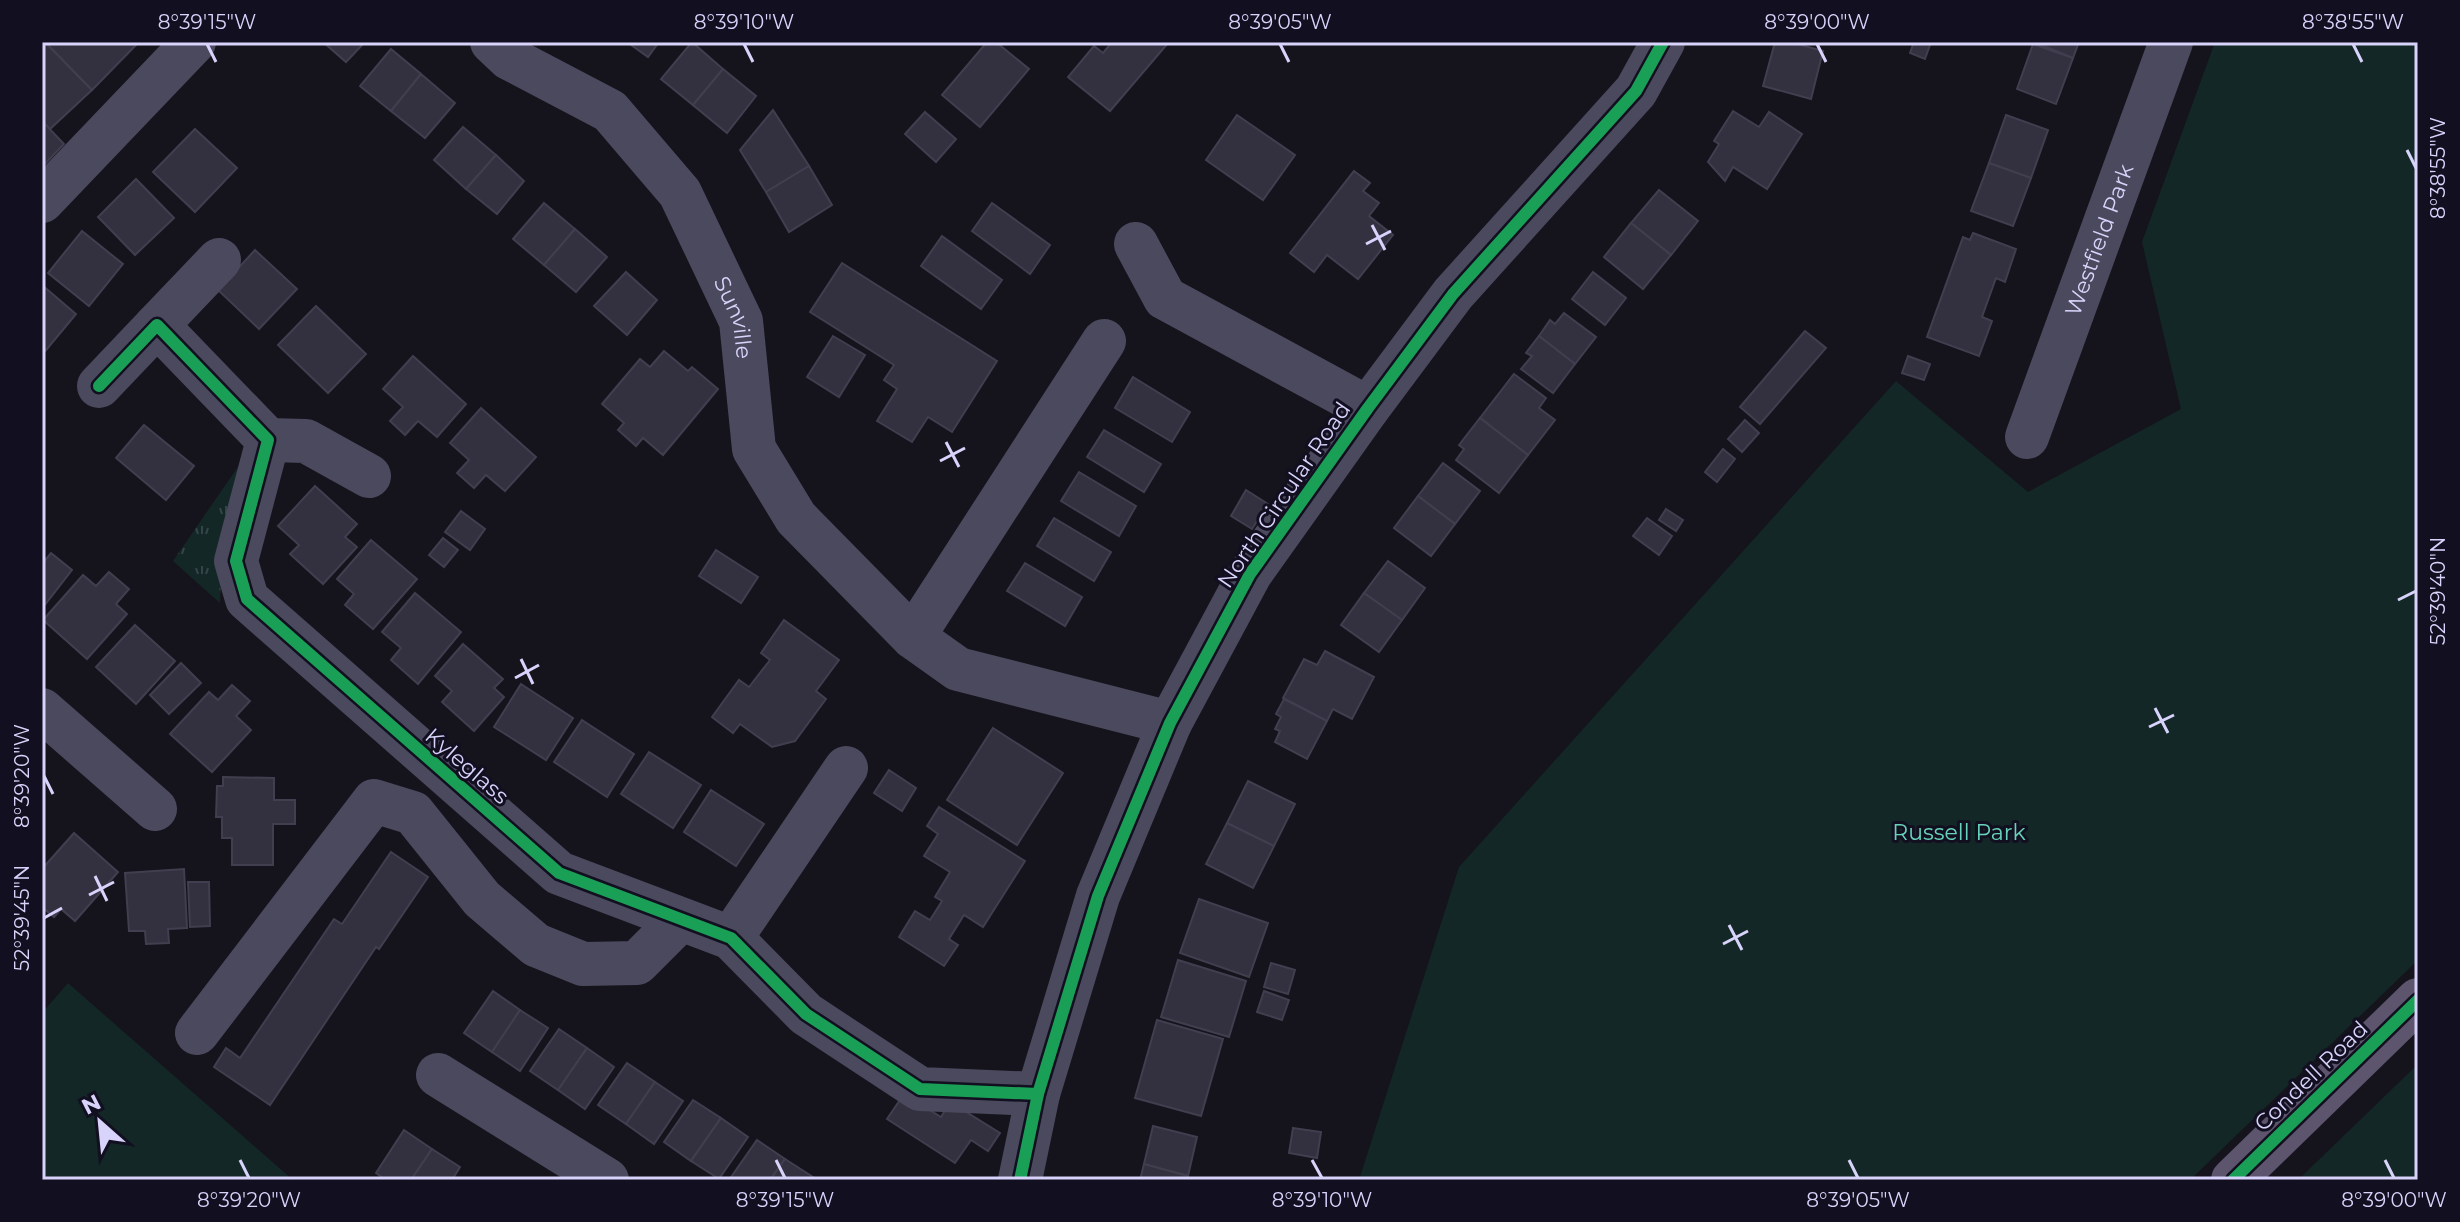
<svg xmlns="http://www.w3.org/2000/svg" width="2460" height="1222" font-family="Montserrat,sans-serif">
	<style>
		.grass { fill: url(#grass-tufts) }
		.park { fill: #132727 }
		.building { fill: #33313f; stroke: #413e4f; stroke-width: 2 }
		.lines { fill: none; stroke-linecap: round; stroke-linejoin: round }
		.minor { stroke: #4b495d; stroke-width: 44 }
		.major { stroke: #5d546d; stroke-width: 44 }
		.cycleway-casing { stroke: #120f20; stroke-width: 17 }
		.cycleway { stroke: #1a9f57; stroke-width: 12 }
		.ticks { fill: none; stroke: #d8d3fb; stroke-width: 3 }
		.labels { text-anchor: middle; dominant-baseline: central; stroke-width: 6; stroke-linejoin: round; paint-order: stroke }
		.street-label { font-size: 22px; fill: #d8d3fb; stroke: #120f20 }
		.park-label { font-size: 22px; fill: #66d4ba; stroke: #120f20 }
		.neatline { fill: none; stroke: #d8d3fb; stroke-width: 3 }
		.ticks-label { font-size: 20px; text-anchor: middle; fill: #d8d3fb }
	</style>
	<defs>
		<pattern id="grass-tufts" width="24" height="20" patternUnits="userSpaceOnUse" patternTransform="scale(2)"><rect width="24" height="20" fill="#132727"/><path d="M3 7l-1-3M5 7V3M7 7l1-3M15 17l-1-3M17 17v-4M19 17l1-3" fill="none" stroke="#354547"/></pattern>
	</defs>
	<rect width="100%" height="100%" fill="#15131c"/>
	<path class="grass" d="M240,464L222,541L220,603L173,561Z"/>
	<g class="park">
		<path d="M2215,42H2418V960L2190,1180H1359L1459,867L1896,381L2028,492L2181,409L2142,242Z"/>
		<path d="M68,983L293,1180H42V1013Z"/>
		<path d="M2418,1064V1180H2298Z"/>
	</g>
	<g class="building">
		<path d="M42,42H45L92,90L50,129L42,121Z"/>
		<path d="M45,42H136L138,43L92,90Z"/>
		<path d="M323,42H365L346,62Z"/>
		<path d="M627,42H659L648,57Z"/>
		<path d="M692,42L723,69L693,105L661,79Z"/>
		<path d="M987,42H996L1029,69L980,127L942,95Z"/>
		<path d="M1112,42H1169L1110,111L1068,77L1094,46L1103,53Z"/>
		<path d="M1775,42H1790L1823,51L1811,99L1763,86Z"/>
		<path d="M1914,42H1931L1925,59L1910,53Z"/>
		<path d="M2034,42H2079L2073,58Z"/>
		<path d="M2033,44L2073,58L2056,104L2017,89Z"/>
		<path d="M391,49L421,74L391,111L360,86Z"/>
		<path d="M723,69L756,96L727,133L693,105Z"/>
		<path d="M421,74L455,103L425,138L391,111Z"/>
		<path d="M773,110L809,166L766,192L740,150Z"/>
		<path d="M1733,111L1759,127L1769,112L1802,134L1767,189L1733,167L1725,181L1708,162L1719,144L1714,141Z"/>
		<path d="M925,112L956,139L936,162L905,134Z"/>
		<path d="M1237,115L1295,155L1263,200L1206,160Z"/>
		<path d="M2006,115L2048,130L2031,178L1989,163Z"/>
		<path d="M42,121L64,144L42,167Z"/>
		<path d="M463,127L496,155L466,189L434,160Z"/>
		<path d="M195,129L237,168L195,212L153,172Z"/>
		<path d="M496,155L524,181L497,214L466,189Z"/>
		<path d="M1989,163L2031,178L2013,226L1971,211Z"/>
		<path d="M809,166L832,205L789,232L766,192Z"/>
		<path d="M1354,171L1370,183L1363,191L1379,203L1369,216L1393,235L1358,279L1327,255L1314,272L1290,253Z"/>
		<path d="M136,179L174,218L135,255L98,217Z"/>
		<path d="M1659,190L1698,221L1671,255L1631,223Z"/>
		<path d="M544,203L575,229L544,265L513,239Z"/>
		<path d="M992,203L1050,245L1030,274L972,231Z"/>
		<path d="M1631,223L1671,255L1643,289L1604,257Z"/>
		<path d="M575,229L607,257L576,292L544,265Z"/>
		<path d="M82,231L123,264L89,306L48,273Z"/>
		<path d="M1973,233L2016,249L2005,282L1996,278L1982,317L1992,321L1979,356L1927,337L1963,237L1970,240Z"/>
		<path d="M942,236L1002,280L981,309L921,266Z"/>
		<path d="M255,250L297,289L259,329L218,290Z"/>
		<path d="M842,263L997,361L952,432L928,417L912,442L877,421L897,389L884,380L894,365L810,312Z"/>
		<path d="M626,272L657,300L627,335L594,306Z"/>
		<path d="M1593,272L1626,298L1605,325L1572,299Z"/>
		<path d="M42,285L76,314L42,355Z"/>
		<path d="M316,306L366,354L328,393L278,345Z"/>
		<path d="M1564,313L1596,337L1575,364L1539,336L1550,320L1555,324Z"/>
		<path d="M1805,331L1826,348L1760,424L1740,407Z"/>
		<path d="M833,336L865,355L839,397L807,377Z"/>
		<path d="M1539,336L1575,364L1553,393L1521,369L1532,356L1526,353Z"/>
		<path d="M664,351L688,371L692,367L718,389L663,455L643,438L636,446L618,430L624,423L602,404L640,359L650,367Z"/>
		<path d="M413,356L466,404L437,437L418,421L405,435L390,421L403,407L383,389Z"/>
		<path d="M1908,356L1930,364L1924,380L1902,373Z"/>
		<path d="M1514,374L1546,398L1539,408L1555,420L1528,455L1480,418Z"/>
		<path d="M1133,377L1190,412L1172,442L1115,408Z"/>
		<path d="M481,408L536,457L505,491L486,475L474,488L457,473L469,460L450,443Z"/>
		<path d="M1480,418L1528,455L1499,493L1456,460L1464,449L1459,445Z"/>
		<path d="M1745,420L1759,433L1742,452L1728,439Z"/>
		<path d="M144,425L194,466L166,500L116,458Z"/>
		<path d="M1104,430L1161,464L1144,492L1087,457Z"/>
		<path d="M1723,449L1735,459L1717,482L1705,472Z"/>
		<path d="M1443,463L1480,491L1455,524L1418,496Z"/>
		<path d="M1079,472L1136,506L1119,536L1061,501Z"/>
		<path d="M315,486L357,524L345,537L357,547L323,584L290,554L299,545L278,526Z"/>
		<path d="M1246,490L1268,504L1252,529L1231,516Z"/>
		<path d="M1418,496L1455,524L1431,556L1394,528Z"/>
		<path d="M1666,509L1683,520L1676,531L1659,520Z"/>
		<path d="M461,511L485,529L470,550L445,532Z"/>
		<path d="M1054,518L1111,552L1094,581L1037,546Z"/>
		<path d="M1647,518L1672,536L1659,555L1633,536Z"/>
		<path d="M443,538L458,550L444,567L429,555Z"/>
		<path d="M371,540L417,579L373,629L345,605L354,594L337,579Z"/>
		<path d="M716,550L758,577L741,603L699,576Z"/>
		<path d="M51,553L72,570L44,606L42,564Z"/>
		<path d="M1388,561L1425,588L1402,620L1364,593Z"/>
		<path d="M1025,563L1082,597L1065,626L1007,591Z"/>
		<path d="M109,572L129,589L116,604L127,614L87,659L43,620L83,575L96,586Z"/>
		<path d="M415,593L461,632L418,684L391,660L401,648L382,632Z"/>
		<path d="M1364,593L1402,620L1379,652L1341,625Z"/>
		<path d="M784,620L839,660L816,691L826,699L795,741L772,747L740,724L733,733L712,717L739,680L749,687L770,660L761,653Z"/>
		<path d="M135,625L175,661L136,704L96,667Z"/>
		<path d="M463,644L503,679L494,688L504,697L474,731L442,702L452,691L435,676Z"/>
		<path d="M1325,651L1374,677L1352,719L1333,709L1327,721L1283,698L1304,659L1317,665Z"/>
		<path d="M181,663L201,683L169,714L150,695Z"/>
		<path d="M521,684L573,718L546,760L494,727Z"/>
		<path d="M232,685L250,701L236,716L251,730L212,772L170,734L209,692L218,700Z"/>
		<path d="M1284,699L1327,721L1307,759L1275,742L1280,731L1275,729L1281,717L1276,714Z"/>
		<path d="M582,720L634,754L607,797L554,762Z"/>
		<path d="M993,728L1063,773L1017,845L947,800Z"/>
		<path d="M649,752L701,785L673,828L621,794Z"/>
		<path d="M889,770L916,788L902,811L874,793Z"/>
		<path d="M223,777L274,778V800H295V824H273V865H232V838H222V817H216L217,786H223Z"/>
		<path d="M1248,781L1295,804L1274,846L1227,823Z"/>
		<path d="M711,790L764,824L736,866L684,832Z"/>
		<path d="M939,807L1025,861L983,927L964,915L949,939L958,945L944,966L899,937L915,911L930,920L942,901L935,897L950,872L924,856L938,834L927,826Z"/>
		<path d="M1227,823L1274,846L1253,888L1206,864Z"/>
		<path d="M74,833L118,872L75,921L61,909L54,917L42,907V869Z"/>
		<path d="M391,852L428,877L379,949L376,947L270,1105L214,1067L226,1048L240,1058L334,919L342,924Z"/>
		<path d="M184,869L187,928L168,929L169,943L146,944L145,931H129L125,873Z"/>
		<path d="M188,882H209L210,926L190,927Z"/>
		<path d="M1199,899L1268,923L1249,977L1180,953Z"/>
		<path d="M1178,960L1246,981L1229,1037L1161,1017Z"/>
		<path d="M1271,963L1295,970L1288,994L1264,987Z"/>
		<path d="M493,991L520,1010L492,1052L464,1033Z"/>
		<path d="M1264,991L1289,1000L1282,1020L1257,1012Z"/>
		<path d="M520,1010L548,1028L520,1071L492,1052Z"/>
		<path d="M1157,1020L1223,1039L1201,1116L1135,1098Z"/>
		<path d="M559,1029L587,1048L558,1090L530,1071Z"/>
		<path d="M587,1048L614,1067L585,1109L558,1090Z"/>
		<path d="M627,1063L655,1082L626,1124L598,1105Z"/>
		<path d="M655,1082L683,1101L654,1144L626,1124Z"/>
		<path d="M904,1094L941,1117L950,1102L1000,1133L988,1151L971,1140L955,1163L887,1119Z"/>
		<path d="M693,1100L721,1118L691,1161L664,1142Z"/>
		<path d="M721,1118L748,1137L719,1179L691,1161Z"/>
		<path d="M1153,1126L1197,1137L1188,1176L1144,1164Z"/>
		<path d="M1293,1128L1321,1132L1317,1158L1289,1153Z"/>
		<path d="M404,1130L432,1149L411,1180H386L376,1173Z"/>
		<path d="M757,1140L785,1159L770,1180H729Z"/>
		<path d="M432,1149L460,1167L452,1180H411Z"/>
		<path d="M785,1159L813,1177L811,1180H770Z"/>
		<path d="M1144,1164L1188,1176L1187,1180H1140Z"/>
	</g>
	<g class="lines">
		<g class="minor">
			<path id="s1" d="M492,42L509,58L610,111L680,193L741,321L754,449L796,518L913,637L958,669L1170,723"/>
			<path d="M42,201L194,42"/>
			<path d="M1136,244L1165,298L1368,408"/>
			<path d="M157,325L219,260"/>
			<path d="M99,386L157,325L268,440L236,561L247,599L559,873L731,938L806,1014L920,1089L1038,1094"/>
			<path id="s2" d="M2027,437L2171,42"/>
			<path d="M268,440L306,441L369,476"/>
			<path d="M913,637L1104,341"/>
			<path d="M42,710L155,809"/>
			<path d="M731,938L846,768"/>
			<path d="M197,1033L374,801L413,813L482,899L536,945L583,964L637,963L680,920"/>
			<path d="M438,1075L607,1180"/>
			<path d="M1020,1180L1038,1094L1098,896L1170,723L1250,574L1368,408L1453,294L1636,91L1663,42"/>
		</g>
		<path class="major" d="M2233,1180L2418,1000"/>
		<defs>
			<g id="cycleway">
				<path d="M99,386L157,325L268,440L236,561L247,599L559,873L731,938L806,1014L920,1089L1038,1094"/>
				<path d="M1020,1180L1038,1094L1098,896L1170,723L1250,574L1368,408L1453,294L1636,91L1663,42"/>
				<path d="M2233,1180L2418,1000"/>
			</g>
		</defs>
		<use href="#cycleway" class="cycleway-casing"/>
		<use href="#cycleway" class="cycleway"/>
	</g>
	<path class="ticks" d="M207,44L216,62M744,44L753,62M1280,44L1289,62M1817,44L1826,62M2353,44L2362,62M2407,150L2416,168M1372,225L1385,250M1366,244L1391,231M946,442L959,467M940,461L965,448M2398,600L2416,591M521,659L533,684M515,678L539,665M2155,708L2168,733M2149,727L2174,715M44,776L53,794M95,876L107,901M89,895L114,882M44,918L62,908M1729,925L1742,950M1723,944L1748,931M240,1160L249,1178M776,1160L785,1178M1312,1160L1322,1178M1849,1160L1858,1178M2385,1160L2394,1178"/>
	<g class="labels">
		<g class="street-label">
			<text stroke="none"><textPath href="#s2" startOffset="210">Westfield Park</textPath></text>
			<text stroke="none"><textPath href="#s1" startOffset="382">Sunville</textPath></text>
			<text transform="translate(1284 495) rotate(-56)">North Circular Road</text>
			<text transform="translate(467 766) rotate(41)">Kyleglass</text>
			<text transform="translate(2311 1076) rotate(-44)">Condell Road</text>
		</g>
		<g class="park-label">
			<text x="1959" y="832">Russell Park</text>
		</g>
	</g>
	<rect width="2460" height="1222" fill="none" stroke="#120f20" stroke-width="88"/>
	<g transform="translate(100 1122) rotate(333)" stroke="#120f20" stroke-width="6" paint-order="stroke">
	<path d="M0-6L14 30L0 20L-14 30Z" fill="#d8d3fb"/>
	<text y="-12" font-size="22" font-weight="bold" text-anchor="middle" fill="#d8d3fb">N</text>
	</g>
	<rect x="44" y="44" width="2372" height="1134" class="neatline"/>
	<g class="ticks-label">
		<text x="207" y="29">8°39'15"W</text>
		<text x="744" y="29">8°39'10"W</text>
		<text x="1280" y="29">8°39'05"W</text>
		<text x="1817" y="29">8°39'00"W</text>
		<text x="2353" y="29">8°38'55"W</text>
		<text transform="translate(2438 168) rotate(-90)" y="7">8°38'55"W</text>
		<text transform="translate(2438 591) rotate(-90)" y="7">52°39'40"N</text>
		<text transform="translate(22 776) rotate(-90)" y="7">8°39'20"W</text>
		<text transform="translate(22 918) rotate(-90)" y="7">52°39'45"N</text>
		<text x="249" y="1207">8°39'20"W</text>
		<text x="785" y="1207">8°39'15"W</text>
		<text x="1322" y="1207">8°39'10"W</text>
		<text x="1858" y="1207">8°39'05"W</text>
		<text x="2394" y="1207">8°39'00"W</text>
	</g>
</svg>
